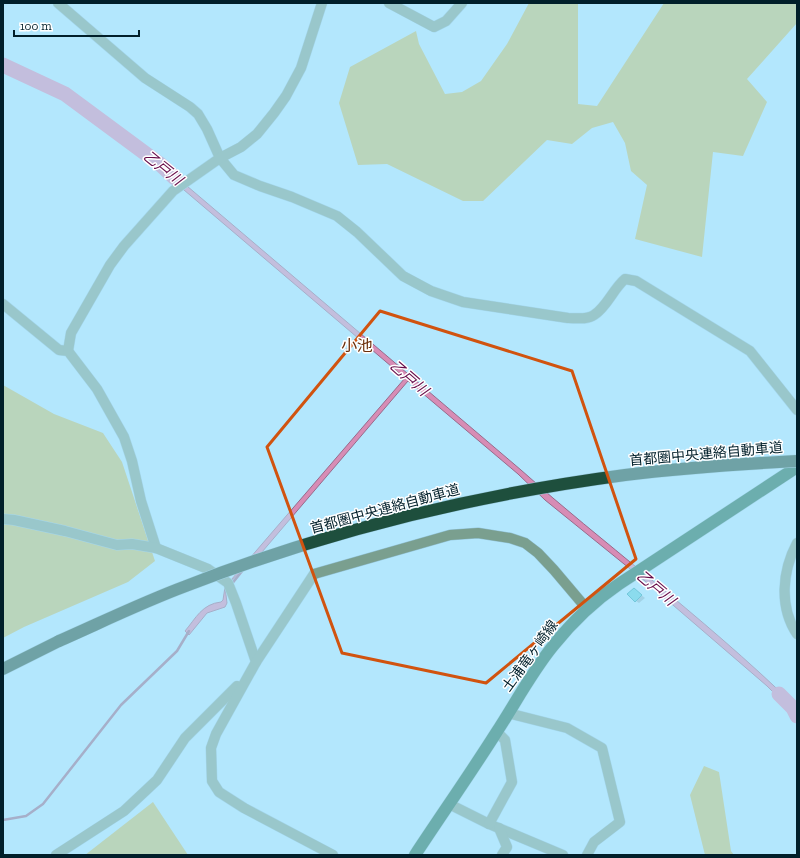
<svg xmlns="http://www.w3.org/2000/svg" width="800" height="858" font-family="'Zilla Slab','Noto Sans JP',serif">
	<style>
		.green { fill: #c2be6e }
		.water { fill: #d78cb5; stroke: #976b8b }
		.shadow { fill: #0003 }
		.lines { fill: none; stroke-linecap: round; stroke-linejoin: round }
		.stream { stroke: #976b8b; stroke-width: 2.5 }
		.river { stroke: #d78cb5; stroke-width: 15 }
		.building { fill: #5bccd9; stroke: #26a1af }
		.minor-casing { stroke: #93c3d7; stroke-width: 11 }
		.major-casing { stroke: #93c3d7; stroke-width: 13 }
		.highway-casing { stroke: #93c3d7; stroke-width: 13 }
		.minor { stroke: #7a9f8f; stroke-width: 10 }
		.major { stroke: #17694e; stroke-width: 12 }
		.highway { stroke: #1e4f3d; stroke-width: 12 }
		.highway-bridge-casing { stroke: #93c3d7; stroke-width: 13; stroke-linecap: butt }
		.highway-bridge { stroke: #1e4f3d; stroke-width: 12 }
		.marked { fill: none; stroke: #d1530f; stroke-width: 3; stroke-linejoin: round }
		.labels { text-anchor: middle; dominant-baseline: central; stroke-width: 3; stroke-linejoin: round; paint-order: stroke }
		.street-label { font-size: 14px; fill: #011f2a; stroke: #fff }
		.water-label { font-size: 15px; font-style: italic; fill: #670c49; stroke: #fff }
		.quarter-label { font-size: 16px; fill: #6c2e09; stroke: #fff }
	</style>
	<rect width="100%" height="100%" fill="#b3e7fd"/>
	<g class="green">
		<path d="M529,3H578V104L597,106L664,3H797V23L747,79L767,102L743,156L713,152L702,257L635,239L647,185L631,171L625,143L613,122L592,128L572,144L547,140L483,201H463L387,164L358,165L339,103L350,67L416,31L419,44L445,94L462,92L481,81L507,44Z"/>
		<path d="M3,385L54,414L103,433L122,462L155,561L128,582L24,627L3,638Z"/>
		<path d="M704,766L719,772L731,851L734,855H705L690,795Z"/>
		<path d="M153,802L188,855H85Z"/>
	</g>
	<path class="water" d="M163,163L187,186L521,470C562,507 605,541 647,576C698,618 749,661 796,707L791,710L767,686L645,581L545,500L518,474L408,381L262,552L225,587L227,603L225,607L207,613L189,635L185,631C196,618 202,604 221,602L223,600L225,587L405,378L184,190L159,167Z"/>
	<path class="shadow" d="M634,589L645,598L639,603L636,601Z"/>
	<g class="lines">
		<g class="stream">
			<path d="M231,585L243,570"/>
			<path d="M3,820L26,816L43,804L121,705L177,651L189,631"/>
		</g>
		<g class="river">
			<path d="M3,65L65,94L161,165L175,178"/>
			<path d="M779,694L793,708L797,716"/>
		</g>
	</g>
	<path class="building" d="M634,588L642,595L635,602L627,594Z"/>
	<g class="lines">
		<defs>
			<g id="minor">
				<path d="M58,3L145,78L190,107L198,114L207,129L220,158L234,175L260,186L292,197L337,216L357,232L403,276L431,291L463,302L568,318C576,318 587,320 594,315C607,307 613,289 625,279L636,281L750,351L797,410"/>
				<path d="M389,3L434,27L446,21L462,3"/>
				<path d="M3,304L59,350L68,351L97,389L124,437L132,461L141,501L156,548"/>
				<path d="M68,351L71,333L110,265L124,246L173,191L220,158L241,147L257,134L274,113L286,96L301,68L322,3"/>
				<path d="M3,519L14,520L65,531L117,545L132,544L156,548L208,569L228,583L236,603L256,662"/>
				<path d="M797,543C782,571 779,607 797,634"/>
				<path d="M508,713L567,728L602,748L620,822L594,842L587,855"/>
				<path d="M449,804L489,824L563,855"/>
				<path d="M489,824L512,782L505,740L497,732"/>
				<path d="M499,828L507,847L502,855"/>
				<path d="M56,855L124,811L157,780L185,738L237,686"/>
				<path d="M333,855L244,808L219,792L212,781L211,748L216,734L256,662L314,574L450,535L478,533L510,538L525,543L538,553L554,570L587,609"/>
			</g>
			<path id="major" d="M415,855C442,814 470,774 496,733C515,704 531,673 553,646C572,622 594,601 619,584L797,467"/>
			<path id="highway" d="M3,669L59,641"/>
		</defs>
		<use href="#minor" class="minor-casing"/>
		<use href="#major" class="major-casing"/>
		<use href="#highway" class="highway-casing"/>
		<use href="#minor" class="minor"/>
		<use href="#major" class="major"/>
		<use href="#highway" class="highway"/>
		<defs>
			<path id="highway-bridge" d="M59,641C102,622 143,602 186,586C327,531 475,495 625,475C682,468 740,464 797,461"/>
		</defs>
		<use href="#highway-bridge" class="highway-bridge-casing"/>
		<use href="#highway-bridge" class="highway-bridge"/>
	</g>
	<path d="M0 0H800V858H0ZM380,311L572,371L636,559L486,683L342,653L267,447Z" fill="#b3e7fd" fill-opacity=".55" fill-rule="evenodd"/>
	<path class="marked" d="M380,311L572,371L636,559L486,683L342,653L267,447Z"/>
	<g class="labels">
		<g class="street-label">
			<text transform="translate(706 454) rotate(-5)">首都圏中央連絡自動車道</text>
			<text transform="translate(385 509) rotate(-15)">首都圏中央連絡自動車道</text>
			<text transform="translate(530 656) rotate(-54)">土浦竜ヶ崎線</text>
		</g>
		<g class="water-label">
			<text transform="translate(163 168) rotate(39)">乙戸川</text>
			<text transform="translate(409 378) rotate(41)">乙戸川</text>
			<text transform="translate(656 588) rotate(40)">乙戸川</text>
		</g>
		<g class="quarter-label">
			<text x="357" y="345">小池</text>
		</g>
	</g>
	<rect width="800" height="858" fill="none" stroke="#011f2a" stroke-width="8"/>
	<path d="M14 30v6h125v-6" fill="none" stroke="#011f2a" stroke-width="2"/>
	<text x="20" y="30" font-size="12" fill="#011f2a" stroke="#ffffff" stroke-width="3" paint-order="stroke">100 m</text>
</svg>
